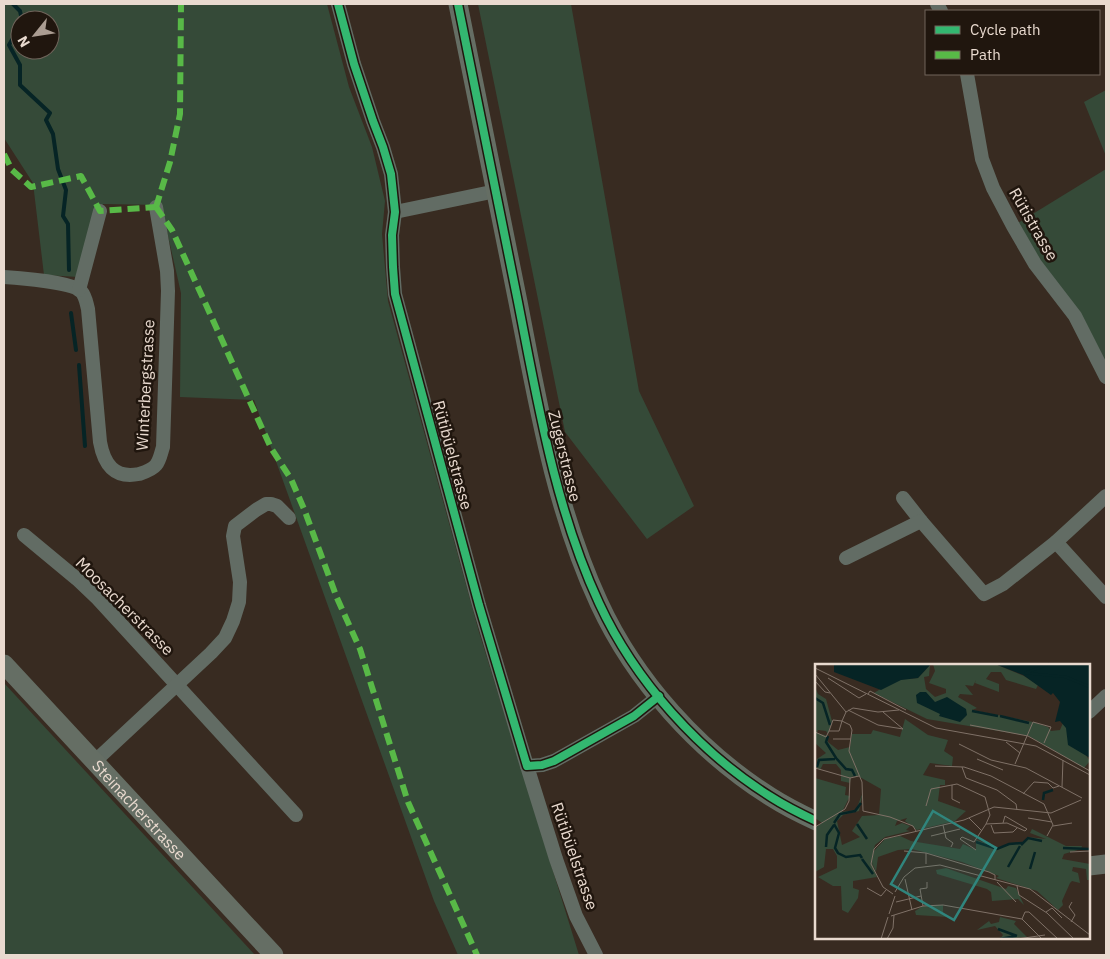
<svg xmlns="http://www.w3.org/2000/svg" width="1110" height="959" font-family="'IBM Plex Sans',sans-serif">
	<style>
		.green { fill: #354a38; fill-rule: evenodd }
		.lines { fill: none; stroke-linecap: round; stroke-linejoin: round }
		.stream { stroke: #062425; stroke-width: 4 }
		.street { stroke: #626c64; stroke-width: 14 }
		.secondary { stroke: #656e64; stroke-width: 19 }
		.quiet { stroke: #58b947; stroke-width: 6; stroke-dasharray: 12 6; stroke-linecap: butt }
		.cycleway-casing { stroke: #20160e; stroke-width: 11 }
		.cycleway { stroke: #33b770; stroke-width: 8 }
		.labels { text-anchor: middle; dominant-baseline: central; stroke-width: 5; stroke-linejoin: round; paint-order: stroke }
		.street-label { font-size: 16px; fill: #e9dacf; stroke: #20160e }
		.inset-river { fill: none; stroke: #062425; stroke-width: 2.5 }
		.inset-road { fill: none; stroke: #7f7167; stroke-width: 1 }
		.view { fill: #30857d; fill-opacity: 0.15; stroke: #30857d; stroke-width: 2.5 }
		.inset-edge { fill: none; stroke: #e9dacf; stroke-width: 2.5 }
	</style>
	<rect width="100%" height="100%" fill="#382b21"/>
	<g class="green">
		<path d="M4,4H327L349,87L372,147L385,201L382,234L388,301L479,632L579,955H458L434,901L254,400L180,397L181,293L161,205L103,204L79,277L44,275L33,183L4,138ZM20,20H50V50H20Z"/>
		<path d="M478,4H571L639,391L694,506L647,539L565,432Z"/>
		<path d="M1106,90V156L1084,102Z"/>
		<path d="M1106,169V377L1013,226Z"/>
		<path d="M4,683L255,955H4Z"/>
	</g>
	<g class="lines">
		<g class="stream">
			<path d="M13,4L20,11L22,20"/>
			<path d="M20,26L9,45L20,65V85L50,113L46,120L53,134L58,169L66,190L63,216L68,224L69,270"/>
			<path d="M71,313L76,350"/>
			<path d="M79,365L85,446"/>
		</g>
		<g class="street">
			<path d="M338,4L354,64L373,121L383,147L391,174L395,212L392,235L393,267L395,294L479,605L527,766L542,765L554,761L634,716L659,696"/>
			<path d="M937,4L941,11"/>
			<path d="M967,74L982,159L993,188L1013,226L1035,264L1075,316L1106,377"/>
			<path d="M395,212L496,191"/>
			<path d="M4,277C19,278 71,282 81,291C86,297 86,302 88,309L100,442C104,464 114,479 139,474C145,472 152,470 156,465C160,460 161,453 163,447L168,291L167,271L156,207"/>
			<path d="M79,290L100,211"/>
			<path d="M903,498L921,521"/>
			<path d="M24,535L77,579L98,599L296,815"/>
			<path d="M1056,542L1106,597"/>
			<path d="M846,558L921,521L984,594L1003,584L1056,542L1106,496"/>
			<path d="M1089,712L1106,696"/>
			<path d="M94,762L211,653L225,638L233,621L239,602L240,582L233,536L235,526L256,510L266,504H271L277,506L289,518"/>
			<path d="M527,766L556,859L576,916L596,955"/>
		</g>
		<g class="secondary">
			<path d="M458,4C478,103 498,202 518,302C538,404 555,508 599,603C635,681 699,752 771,797C785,806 801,814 816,821"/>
			<path id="s1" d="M4,664L274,955"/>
			<path d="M1089,866L1106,864"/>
		</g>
		<g class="quiet">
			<path d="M4,154L12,170L31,187L81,176L100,211L156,207"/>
			<path d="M156,207L172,230L271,448L291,479L304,509L337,598L360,649L408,802L477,955"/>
			<path d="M156,207L170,162L180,114L181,4"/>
		</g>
		<defs>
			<g id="cycleway">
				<path d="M338,4L354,64L373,121L383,147L391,174L395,212L392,235L393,267L395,294L479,605L527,766L542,765L554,761L634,716L659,696"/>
				<path d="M458,4C478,103 498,202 518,302C538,404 555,508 599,603C635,681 699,752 771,797C785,806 801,814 816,821"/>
			</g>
		</defs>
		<use href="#cycleway" class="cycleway-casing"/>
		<use href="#cycleway" class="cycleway"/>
	</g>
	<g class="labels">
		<g class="street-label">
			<text transform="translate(1034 224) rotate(60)">Rütistrasse</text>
			<text transform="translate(145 385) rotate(-87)">Winterbergstrasse</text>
			<text transform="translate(453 455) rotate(75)">Rütibüelstrasse</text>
			<text transform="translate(565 456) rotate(76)">Zugerstrasse</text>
			<text transform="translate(125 606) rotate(45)">Moosacherstrasse</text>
			<text stroke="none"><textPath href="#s1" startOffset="199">Steinacherstrasse</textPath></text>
			<text transform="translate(575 856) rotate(71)">Rütibüelstrasse</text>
		</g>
	</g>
	<g transform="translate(815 664)">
		<rect width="275" height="275" fill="#382b21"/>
		<path d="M118,0H180L209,12L223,21L221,25L191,16L186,8H176L171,15L184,20V28L160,19L161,16L158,22L150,21L158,31L145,30L143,33L162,44L157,46L218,58L233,63L236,67L245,66L248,59L275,97L269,104L214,72L112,55L59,29L80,16L103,14L115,1L114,12L109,13L111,25L120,33L131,29V25L114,19L120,7ZM0,23L3,30L11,35L17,57L13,70L11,67L3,66L2,69L13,72V78L23,86L35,83L37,70H56L58,66L85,73L90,55L113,71L133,76L129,87L138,93L137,102L115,99L108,111L130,116V121H125L123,137L151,147L140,157L102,166L90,157L92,154L82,157L80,162L87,159L95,162L91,166L95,167L70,173L60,181L56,196L62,213L38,217V224L44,226L43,234L33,249L27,246L26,222H18L3,213L22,204V192L18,185H11L9,203L0,208V163L7,159L0,154V114L31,123L30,131L35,132L27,148L41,146L48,128L44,147L28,151L22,157L27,181L45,173L37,167L47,152L64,151L66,125L43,112L36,113L35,119L26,117V106L21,100H8L5,106L2,104V95L11,89L0,79ZM217,165L251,182H267L266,185L249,190L247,195L275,200V216H272L271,205L258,203L257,207L263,209L265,219L257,217L255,219L247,237L248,241L243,246L222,227L181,214L184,212L147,198L97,185L83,186L63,193L61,208L56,196L58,188L70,175L85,172L96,177L145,185L148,180L161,186V176L183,183L208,178L213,173L231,175L215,169ZM131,204L191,225L193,222L201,224L209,241L203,235L177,237L176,228L172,225L122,210L121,206ZM128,241V250L133,253L101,251L100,247L108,242ZM185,253L201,257L199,260L212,273L185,275L188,271L180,262L162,266L174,257L176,260L184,258Z" fill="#354a38"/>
		<path d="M19,0H114L115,1L103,14L86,16L66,26L19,8ZM180,0H275V94L253,81L251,64L245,57L240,58L245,38L238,29L236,31L208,11ZM105,28H111L120,38L132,33L151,45L152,51L145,58L124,52L125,50L102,39L101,31Z" fill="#062425"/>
		<path class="inset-river" d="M210,9L251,13L275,23M210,9L234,0M0,34L8,39L15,61M157,47L183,52M185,52L214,59M13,72L11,78L21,94L31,105L37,106L40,112M2,103L4,96L20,95M228,136L229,129L238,126M19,159L25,150L40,147L46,139M19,160L24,169L20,184L23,189L31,193L45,191L47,194M42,160L52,175M161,178L182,185L194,180L207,179M206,181L213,174L227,177M11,183L12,171L19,161M248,184L275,185M47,195L58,210M193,203L205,182M215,205L220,188M183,265L202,272M185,275L201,272"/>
		<path class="inset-road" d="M0,4L121,64L221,82L275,111M0,10L31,48M13,14L44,34L51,30M0,17L10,28L15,29M53,30L55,27L91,46M33,46L63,61L88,65L68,48M84,46L63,48L38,44L31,48L27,57L35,61L37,66L34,87L47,118L48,147L75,153L98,162L101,167M18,56L27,57L24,67H14ZM155,61L213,72L275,107M0,68L11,73L14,67M18,75H36M191,78L205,89M144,80L176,96L211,104L267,134M162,95L188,106M200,100L218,58L236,63L229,79M120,102L149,103L176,112L229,140L238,161L232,172M147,103L151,114L182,126L201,140L202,146M0,104L35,114M137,121V135L145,139M247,123L248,96M208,130L219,118L233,119L238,124L244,122M111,142L116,125L142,120L170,133L175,151L171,160L159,178L147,173L145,175L161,186M154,154L167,167M213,154L237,158M171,160L192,159L210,167L212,165L190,152L188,159M128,161L131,174L138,179L136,183M176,161L179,169L198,168L202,164M238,162L257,159M0,163L30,145L34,137L35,114L44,112M116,172L145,165M89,187L111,189M255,188L275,187M111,200V189L174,208L180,211V216M90,215L97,246M182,218L201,238M202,222L204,231L232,249L259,275M52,224L66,232L71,226M80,228L89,213L100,204L125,201L215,225L275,271M78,230L68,223L56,200L59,185L69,175L149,156L179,143L236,149L266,136M81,238L106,232M108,242L105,225L112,224V218M231,248L237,244L247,254M74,250L80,232M76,252L108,242L128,241L207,255M207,255L210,248H214L243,275M207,255L227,275M256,258L260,251L254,243L257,238M66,275L73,253M72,275L78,264L79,251M202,275L230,271"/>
		<path class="view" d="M118,147L181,184L139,256L76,220Z"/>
		<rect width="275" height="275" class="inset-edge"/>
	</g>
	<rect width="1110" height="959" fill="none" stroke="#e9dacf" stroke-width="10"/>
	<rect x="925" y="10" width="175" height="65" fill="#20160e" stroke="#70645b"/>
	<rect x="935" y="26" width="25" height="8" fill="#33b770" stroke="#70645b"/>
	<text x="970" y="35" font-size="15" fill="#e9dacf">Cycle path</text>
	<rect x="935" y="51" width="25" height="8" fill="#58b947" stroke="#70645b"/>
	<text x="970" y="60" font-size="15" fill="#e9dacf">Path</text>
	<g transform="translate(35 35) rotate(240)"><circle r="24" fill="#20160e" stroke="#70645b"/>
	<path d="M0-4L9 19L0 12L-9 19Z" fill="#ab9d92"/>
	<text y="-8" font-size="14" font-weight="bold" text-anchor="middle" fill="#e9dacf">N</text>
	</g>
</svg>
